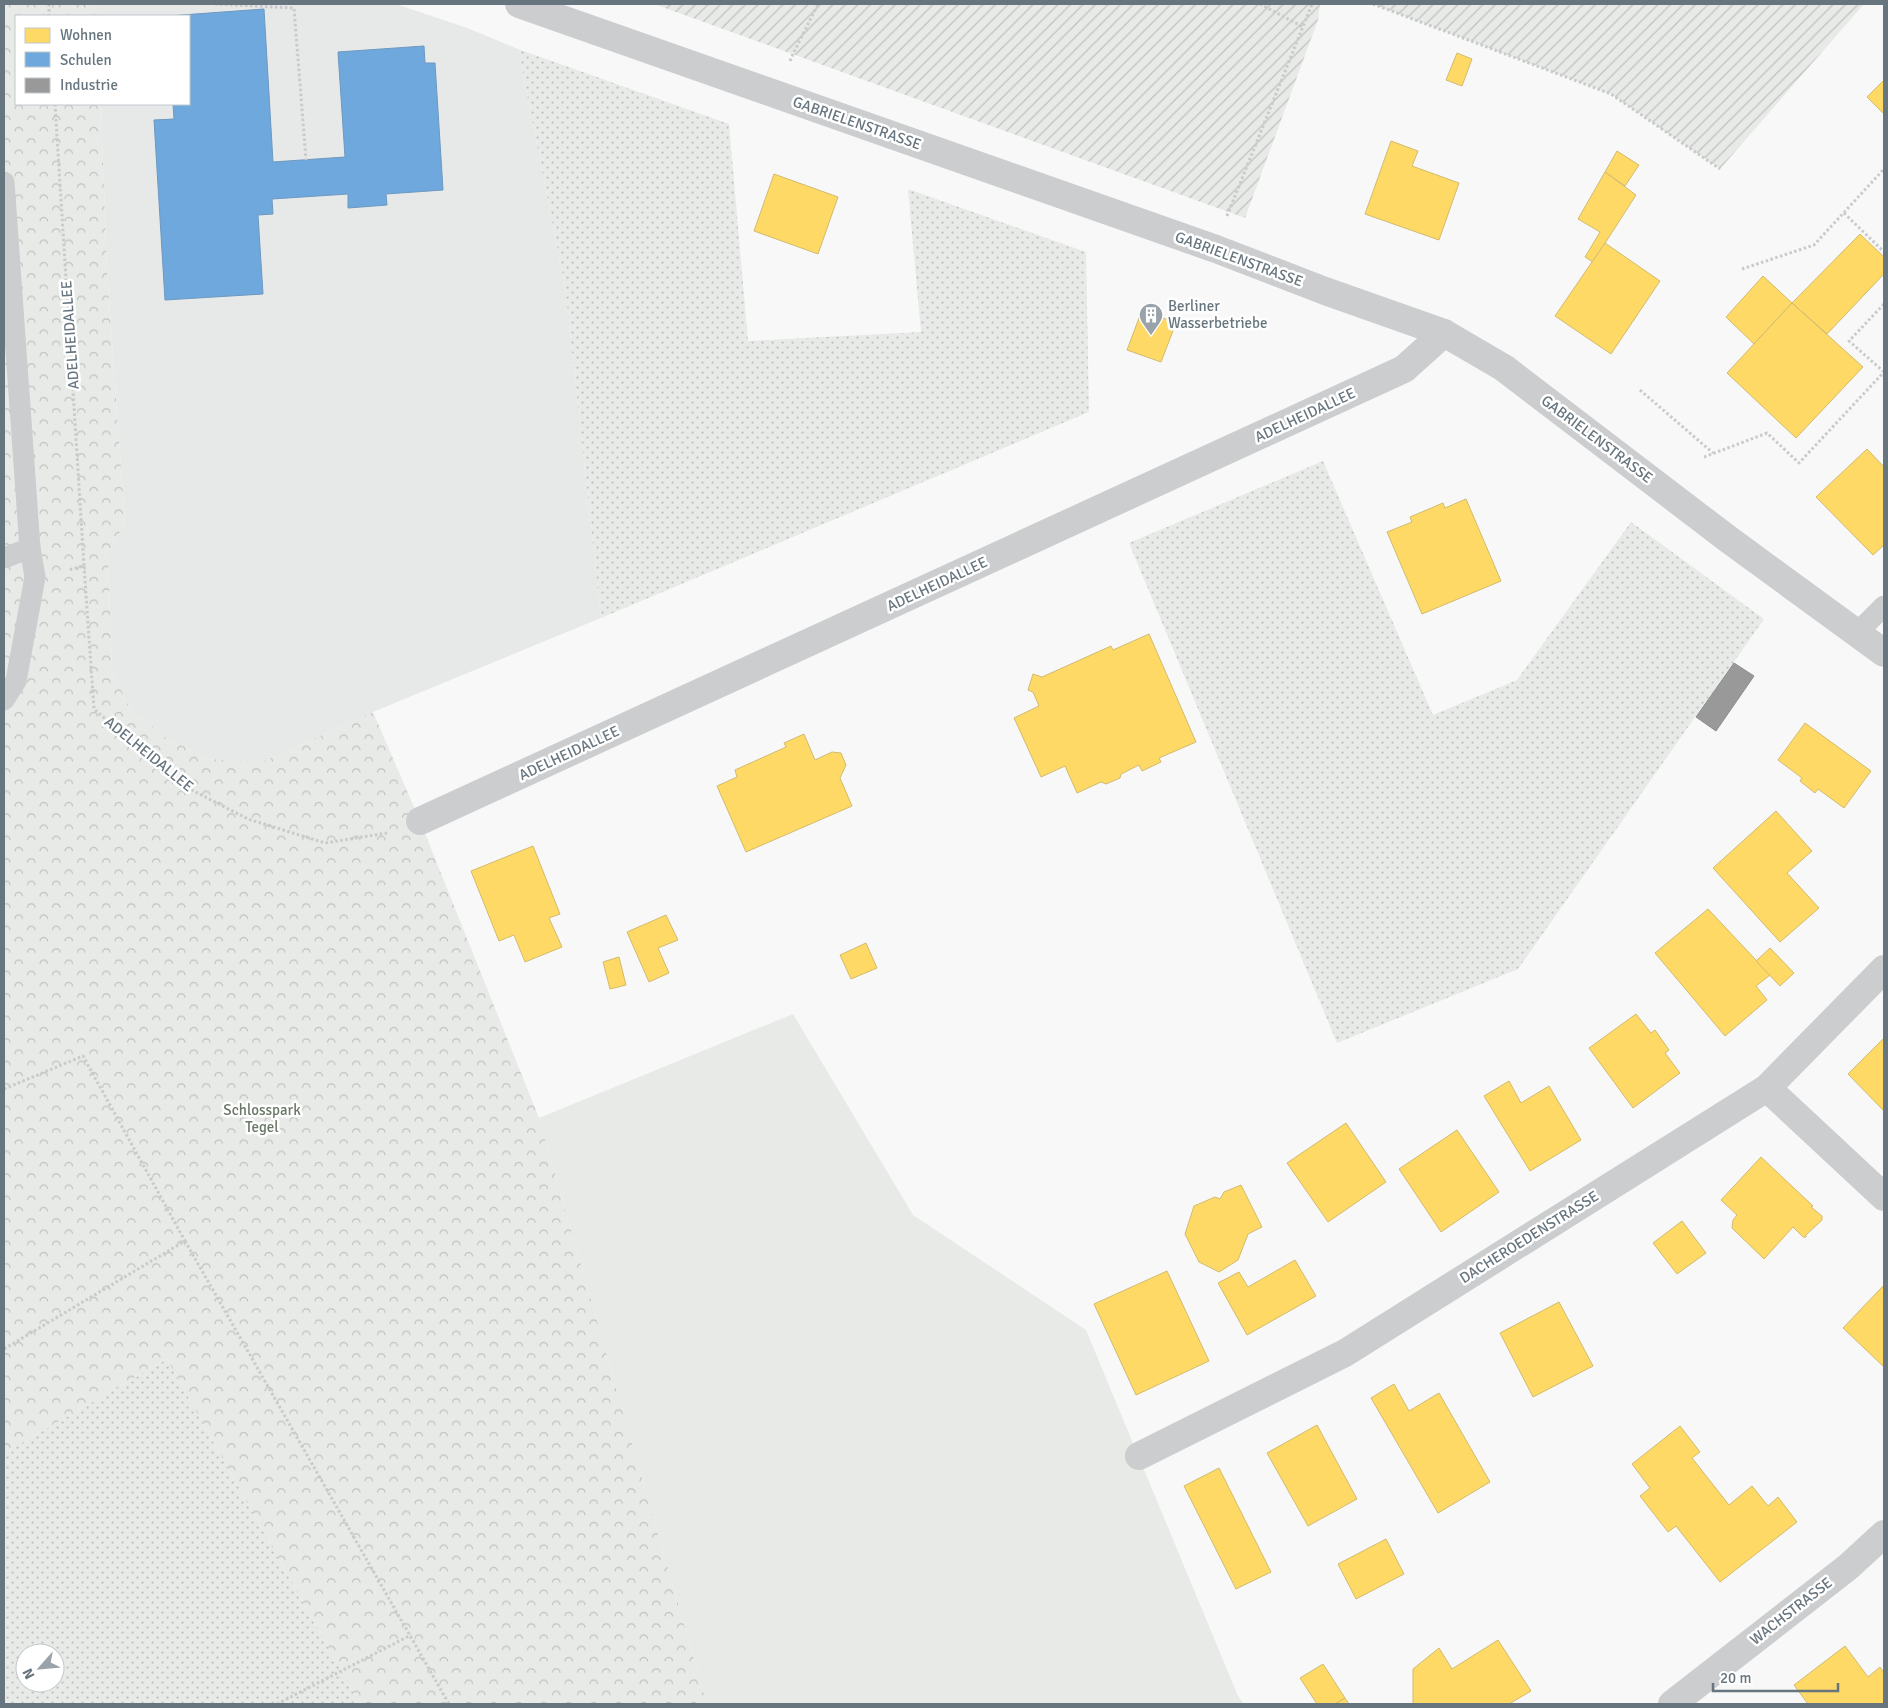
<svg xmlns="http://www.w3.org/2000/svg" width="1888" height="1708" font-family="Signika,sans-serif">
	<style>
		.built { fill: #e7e8e8 }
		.grass { fill: url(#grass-dots); fill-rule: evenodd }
		.forest { fill: url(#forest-crowns) }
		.park { fill: #e7eae6 }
		.garden { fill: url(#garden-furrows) }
		.homes { fill: #ffd966; stroke: #d1bb6e }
		.schools { fill: #6fa8dc; stroke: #6d99c0 }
		.industry { fill: #999; stroke: #8a8e91 }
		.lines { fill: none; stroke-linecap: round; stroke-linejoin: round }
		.path { stroke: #c9cacb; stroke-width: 3; stroke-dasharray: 2.5 2.5; stroke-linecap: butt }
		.service { stroke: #cbcdce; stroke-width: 21 }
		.minor { stroke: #cbcdce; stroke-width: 28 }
		.labels { text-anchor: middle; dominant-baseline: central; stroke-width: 5; stroke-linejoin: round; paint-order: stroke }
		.street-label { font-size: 15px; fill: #67757f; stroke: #fff }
		.poi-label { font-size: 15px; fill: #67757f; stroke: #fff; text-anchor: start }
		.park-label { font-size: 15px; fill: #697766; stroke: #fff }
	</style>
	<defs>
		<pattern id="grass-dots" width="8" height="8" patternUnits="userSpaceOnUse" patternTransform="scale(1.25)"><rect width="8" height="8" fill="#e7eae6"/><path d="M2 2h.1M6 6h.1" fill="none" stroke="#bfc2c0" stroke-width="1.8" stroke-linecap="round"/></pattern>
		<pattern id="forest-crowns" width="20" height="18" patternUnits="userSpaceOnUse" patternTransform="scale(1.25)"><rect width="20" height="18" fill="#e7eae6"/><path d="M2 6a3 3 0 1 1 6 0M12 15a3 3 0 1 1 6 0" fill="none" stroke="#bfc2c0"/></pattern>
		<pattern id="garden-furrows" width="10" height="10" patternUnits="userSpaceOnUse" patternTransform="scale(1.25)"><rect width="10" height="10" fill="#e7eae6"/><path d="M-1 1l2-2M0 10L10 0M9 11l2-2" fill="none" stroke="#bfc2c0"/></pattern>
	</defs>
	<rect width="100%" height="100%" fill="#f8f8f8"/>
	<path class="built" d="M98,4H396L470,29L518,49L565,286L601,618L373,712L262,762L210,759L165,737L130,709L112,669L108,553L125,523L107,271L101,104H189V16H98Z"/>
	<g class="grass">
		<path d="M518,49L729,124L748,341L921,332L908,189L1086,252L1089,412L601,618L565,286Z"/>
		<path d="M1323,461L1433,715L1517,680L1631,522L1764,619L1518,969L1337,1043L1129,543Z"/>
		<path d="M167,1359L360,1704H4V1453ZM25,1653H55V1683H25Z"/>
	</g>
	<path class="forest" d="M4,4H98V16H16V104H101L107,271L125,523L108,553L112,669L130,709L165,737L210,759L262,762L373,712L420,821L539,1118L707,1704H360L167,1359L4,1453Z"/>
	<path class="park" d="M793,1014L913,1215L1086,1330L1238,1696L1244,1704H707L539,1118Z"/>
	<g class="garden">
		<path d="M654,4H1320L1318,20L1245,218Z"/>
		<path d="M1373,4H1864L1720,169L1611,94Z"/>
	</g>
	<g class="homes">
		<path d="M1457,53L1472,59L1462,86L1446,80Z"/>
		<path d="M1884,80V114L1867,97Z"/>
		<path d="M1391,141L1418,151L1412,166L1459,183L1439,240L1365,214Z"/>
		<path d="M1617,151L1639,165L1625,186L1605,172Z"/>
		<path d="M1605,172L1636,195L1593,262L1585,257L1600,232L1578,219Z"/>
		<path d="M774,174L838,197L818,254L754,231Z"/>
		<path d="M1860,234L1884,257V274L1827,334L1792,303Z"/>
		<path d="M1605,243L1660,281L1611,354L1555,316Z"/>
		<path d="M1763,276L1792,303L1754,344L1726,317Z"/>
		<path d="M1792,303L1863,367L1796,438L1727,373Z"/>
		<path d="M1142,310L1176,323L1161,362L1127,350Z"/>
		<path d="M1867,449L1884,467V545L1873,555L1816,497Z"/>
		<path d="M1466,499L1501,581L1422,614L1387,532L1412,522L1410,517L1443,503L1445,508Z"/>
		<path d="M1149,634L1196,742L1159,758L1161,762L1142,771L1139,765L1121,774L1120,778L1106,784L1101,782L1077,793L1065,766L1041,777L1014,718L1039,706L1033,692L1028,690L1033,674L1042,677L1111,646L1113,650Z"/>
		<path d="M1805,723L1871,771L1844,808L1818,789L1815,793L1800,781L1802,778L1778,760Z"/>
		<path d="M804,734L815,760L832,752L841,753L846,765L840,778L852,806L746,852L717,786L737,777L735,770L786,747L784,743Z"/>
		<path d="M1776,811L1812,851L1787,873L1819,908L1780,942L1713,868Z"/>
		<path d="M533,846L560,914L549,918L562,947L525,962L514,935L499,941L471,871Z"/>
		<path d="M1708,909L1770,975L1756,986L1767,1000L1725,1036L1655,953Z"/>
		<path d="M666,915L678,940L658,948L669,973L649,982L627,932Z"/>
		<path d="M866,943L877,968L851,979L840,955Z"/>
		<path d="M1770,948L1794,973L1780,986L1756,961Z"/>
		<path d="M619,957L626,985L610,989L603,962Z"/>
		<path d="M1636,1014L1651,1033L1655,1030L1669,1050L1665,1053L1680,1073L1633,1108L1589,1048Z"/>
		<path d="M1884,1038V1111L1848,1074Z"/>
		<path d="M1509,1081L1521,1103L1549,1086L1581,1140L1530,1171L1484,1096Z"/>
		<path d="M1346,1123L1386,1182L1328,1222L1287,1163Z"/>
		<path d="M1457,1130L1499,1192L1441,1232L1399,1169Z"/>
		<path d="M1761,1157L1813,1206L1811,1207L1822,1216V1220L1806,1235V1237H1803L1793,1227L1764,1259L1732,1228L1733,1220L1737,1215L1721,1200Z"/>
		<path d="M1241,1185L1262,1227L1248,1234L1238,1260L1219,1272L1199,1262L1185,1234L1194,1206L1215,1197L1220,1199L1224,1192Z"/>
		<path d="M1682,1221L1706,1253L1677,1274L1653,1243Z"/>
		<path d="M1295,1260L1316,1296L1247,1335L1218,1283L1239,1272L1248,1287Z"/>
		<path d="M1167,1271L1209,1361L1136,1395L1094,1304Z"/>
		<path d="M1884,1285V1367L1843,1328Z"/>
		<path d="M1559,1302L1593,1366L1533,1397L1500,1333Z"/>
		<path d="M1394,1384L1409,1411L1439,1393L1490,1482L1438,1513L1371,1398Z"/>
		<path d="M1317,1425L1357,1499L1308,1526L1267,1453Z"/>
		<path d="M1680,1426L1700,1452L1692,1458L1729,1505L1752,1486L1768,1506L1778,1497L1797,1522L1720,1582L1676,1526L1668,1532L1640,1496L1650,1488L1632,1464Z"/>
		<path d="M1219,1468L1271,1572L1236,1589L1184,1486Z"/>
		<path d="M1386,1539L1404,1574L1356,1599L1338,1564Z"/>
		<path d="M1498,1640L1531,1691L1509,1704H1413V1669L1439,1648L1452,1669Z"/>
		<path d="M1845,1646L1868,1677L1880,1667L1884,1673V1704H1808L1794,1685Z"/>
		<path d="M1323,1664L1345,1698L1335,1704H1317L1300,1678Z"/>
		<path d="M1345,1698L1349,1704H1335Z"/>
	</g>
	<path class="schools" d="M264,9L273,162L345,157L338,52L424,46L425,63H435L443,190L386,194L387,205L348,208V194L272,199L273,214L258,215L263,294L165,300L154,120L174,119L173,104H189V16H168Z"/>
	<path class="industry" d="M1734,663L1754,676L1716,731L1696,717Z"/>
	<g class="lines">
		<g class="path">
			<path d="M49,4V16"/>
			<path d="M215,4L294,8L306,160"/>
			<path d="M1260,4L1303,27"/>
			<path d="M1373,4L1611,94L1720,169"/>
			<path d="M790,61L793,54L818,4"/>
			<path d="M55,104L84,566L68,570"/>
			<path d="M1844,213L1884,252"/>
			<path d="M1227,216L1312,4"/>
			<path d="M1742,269L1814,245L1884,169"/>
			<path d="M1884,372L1849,341L1884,304"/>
			<path d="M1640,390L1713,453"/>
			<path d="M1704,457L1767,433L1799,463L1884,372"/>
			<path d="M84,566L94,709L182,785L248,819L325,843L387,833"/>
			<path d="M4,1089L83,1056L185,1241L4,1349"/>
			<path d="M185,1241L449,1704"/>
			<path d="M277,1704L411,1635"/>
		</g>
		<g class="service">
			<path d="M4,182L30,548L35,577L16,681L4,700"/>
			<path d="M4,558L30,548"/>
			<path d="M1857,633L1884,606"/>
		</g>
		<g class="minor">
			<path d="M519,4L1216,249L1325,291L1444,333L1504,368L1728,539L1884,653"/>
			<path d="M420,821L1404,369L1444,333"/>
			<path d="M1767,1088L1884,1197"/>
			<path d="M1139,1456L1345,1353L1767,1088L1884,969"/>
			<path d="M1672,1704L1848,1567L1884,1534"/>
		</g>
	</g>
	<defs>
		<symbol id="building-pin" viewBox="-11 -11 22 30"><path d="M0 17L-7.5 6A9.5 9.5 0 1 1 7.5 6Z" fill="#9aa3a9" stroke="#fff"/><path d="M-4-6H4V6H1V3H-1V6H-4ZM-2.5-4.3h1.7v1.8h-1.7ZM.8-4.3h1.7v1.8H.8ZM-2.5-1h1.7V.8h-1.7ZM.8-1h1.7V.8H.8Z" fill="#fff"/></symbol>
	</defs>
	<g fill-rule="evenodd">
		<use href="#building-pin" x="1137" y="301" width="28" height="38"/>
	</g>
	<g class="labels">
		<g class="street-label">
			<text transform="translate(857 123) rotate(19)">GABRIELENSTRASSE</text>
			<text transform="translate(1239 259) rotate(20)">GABRIELENSTRASSE</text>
			<text transform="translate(70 335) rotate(-94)">ADELHEIDALLEE</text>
			<text transform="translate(1305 415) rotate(-25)">ADELHEIDALLEE</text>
			<text transform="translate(1597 439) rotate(37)">GABRIELENSTRASSE</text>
			<text transform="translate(937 584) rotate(-25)">ADELHEIDALLEE</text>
			<text transform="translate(569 753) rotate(-25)">ADELHEIDALLEE</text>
			<text transform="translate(149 754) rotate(39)">ADELHEIDALLEE</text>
			<text transform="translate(1529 1237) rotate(-32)">DACHEROEDENSTRASSE</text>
			<text transform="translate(1791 1611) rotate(-38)">WACHSTRASSE</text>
		</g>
		<g class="poi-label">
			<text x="1168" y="306">Berliner<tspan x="1168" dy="17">Wasserbetriebe</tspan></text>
		</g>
		<g class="park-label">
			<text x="262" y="1110">Schlosspark<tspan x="262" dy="17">Tegel</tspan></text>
		</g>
	</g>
	<rect width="1888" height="1708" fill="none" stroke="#67757f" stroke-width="10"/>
	<rect x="15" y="15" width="175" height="90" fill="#ffffff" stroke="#c2c8cc"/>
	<rect x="25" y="28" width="25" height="15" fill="#ffd966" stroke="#c2c8cc"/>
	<text x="60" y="40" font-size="15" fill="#67757f">Wohnen</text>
	<rect x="25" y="52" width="25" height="15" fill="#6fa8dc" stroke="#c2c8cc"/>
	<text x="60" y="65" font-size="15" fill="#67757f">Schulen</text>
	<rect x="25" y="78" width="25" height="15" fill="#999999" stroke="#c2c8cc"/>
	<text x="60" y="90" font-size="15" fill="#67757f">Industrie</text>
	<g transform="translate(40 1668) rotate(243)"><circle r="24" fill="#ffffff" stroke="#c2c8cc"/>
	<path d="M0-4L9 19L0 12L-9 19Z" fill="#9aa3a9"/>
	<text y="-8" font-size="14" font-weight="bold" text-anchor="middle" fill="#67757f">N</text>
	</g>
	<path d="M1713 1683v8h125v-8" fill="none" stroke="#67757f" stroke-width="2.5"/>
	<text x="1720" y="1683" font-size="15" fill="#67757f" stroke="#ffffff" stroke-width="4" paint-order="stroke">20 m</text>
</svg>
